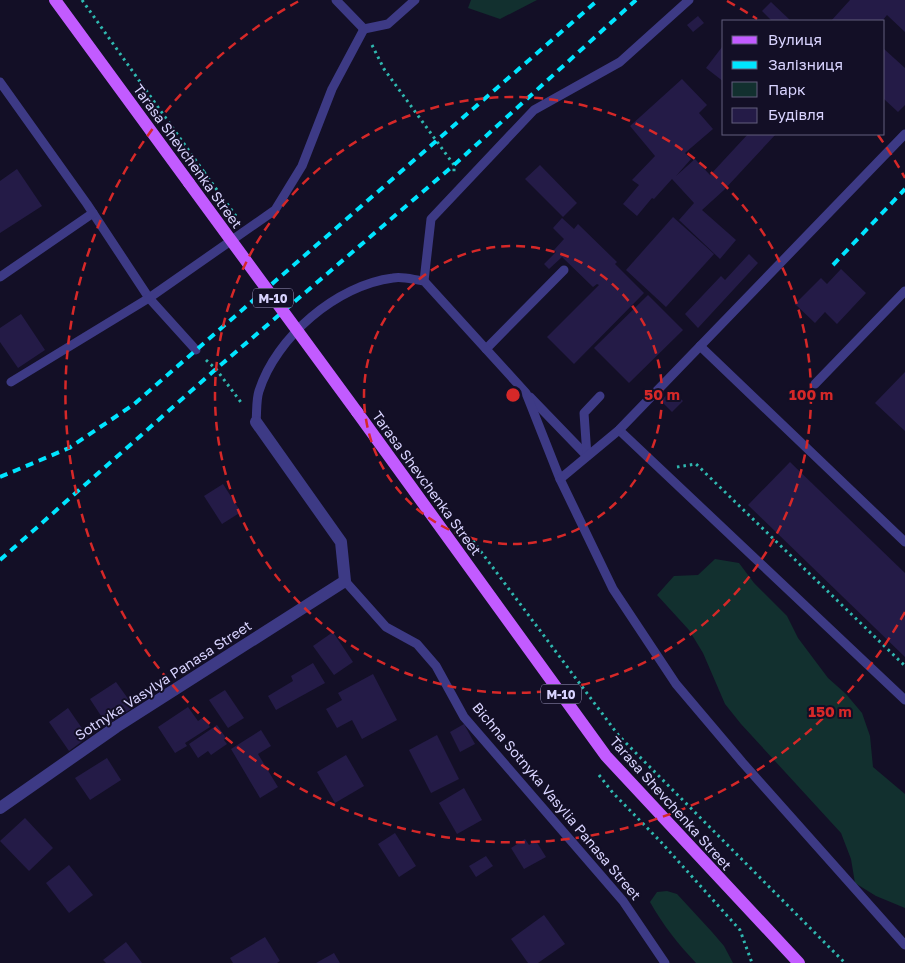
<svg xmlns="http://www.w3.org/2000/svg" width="905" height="963" font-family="'Golos Text',sans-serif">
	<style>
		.green { fill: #12302f }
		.building { fill: #241b47 }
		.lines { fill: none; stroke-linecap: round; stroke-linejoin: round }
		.path { stroke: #2fb8b0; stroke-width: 3; stroke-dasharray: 2.5 4; stroke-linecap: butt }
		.service { stroke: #3d3a85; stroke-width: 9 }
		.minor { stroke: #3d3a85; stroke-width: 12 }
		.primary { stroke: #c25bff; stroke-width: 12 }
		.rail { stroke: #00e5ff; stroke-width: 4; stroke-dasharray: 8 6; stroke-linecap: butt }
		.path-bridge { stroke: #2fb8b0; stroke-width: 3; stroke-dasharray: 2.5 4; stroke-linecap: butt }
		.primary-bridge { stroke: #c25bff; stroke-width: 12 }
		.ring { fill: none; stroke: #d62828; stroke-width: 2.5; stroke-dasharray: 9 6 }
		.labels { text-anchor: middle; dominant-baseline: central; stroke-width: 4; stroke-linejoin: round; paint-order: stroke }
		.shield { fill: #130f26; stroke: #9e99be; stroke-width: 1 }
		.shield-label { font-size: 12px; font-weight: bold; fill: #d9d4ff }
		.street-label { font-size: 14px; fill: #d9d4ff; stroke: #130f26 }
		.centre { fill: #d62828; stroke: #130f26; stroke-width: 2.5 }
		.ring-label { font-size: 15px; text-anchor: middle; font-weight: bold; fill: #d62828; stroke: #130f26; stroke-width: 4; stroke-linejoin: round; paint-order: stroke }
	</style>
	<rect width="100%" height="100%" fill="#130f26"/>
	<g class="green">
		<path d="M471,0H537L500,19L468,8Z"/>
		<path d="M715,559L739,563L754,583L787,616L798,638L828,678L846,694L862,713L870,736L873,767L905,794V908L876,896L855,883L851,859L841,833L741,724L725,704L703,653L689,630L657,595L674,576L698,575Z"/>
		<path d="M667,891L677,894L712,932L724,946L733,963H696C678,944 663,925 650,902L657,892Z"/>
	</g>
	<g class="building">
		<path d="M850,0H905V32L887,15L882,21H831Z"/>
		<path d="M771,2L791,21H772L762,11Z"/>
		<path d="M698,16L704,23L693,32L687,25Z"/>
		<path d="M722,47L724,49V82L706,68Z"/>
		<path d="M884,49L905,68V105L898,112L884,99Z"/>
		<path d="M682,79L707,105L699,113L713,129L685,153L691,159L676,176L695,159L710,175L748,134H776L724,190L702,210L736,240L720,259L679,220L694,203L672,179L654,199L652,198L637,216L623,204L639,185L632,180L655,156L630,126Z"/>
		<path d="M540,165L577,203L563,217L525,179Z"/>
		<path d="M17,169L42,206L0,233V181Z"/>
		<path d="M673,217L714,254L666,307L626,270Z"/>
		<path d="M562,218L574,229L578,224L617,262L615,264L644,293L574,364L547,337L599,285L597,284L593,287L562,257L549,269L544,264L556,252L554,250L564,239L553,228Z"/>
		<path d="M749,254L758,263L698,328L685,314L721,276L725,280Z"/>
		<path d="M841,269L866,293L837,324L825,312L815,323L795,304L821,278L827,284Z"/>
		<path d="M648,295L683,330L629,383L594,348Z"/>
		<path d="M21,314L45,350L18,368L0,342V328Z"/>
		<path d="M905,372V431L875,403Z"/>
		<path d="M671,390L683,401L672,412L661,401Z"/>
		<path d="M790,462L905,573V657L748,505Z"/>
		<path d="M223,484L241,512L222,524L204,496Z"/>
		<path d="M333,632L353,662L334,675L313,646Z"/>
		<path d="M313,663L325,683L276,710L268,696L293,681L291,676Z"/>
		<path d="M373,674L397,720L362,739L352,720L337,728L326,709L342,700L338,693Z"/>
		<path d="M116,682L134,707L107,725L90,699Z"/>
		<path d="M225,690L244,718L228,728L209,700Z"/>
		<path d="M188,707L198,721L204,717L210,727L185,743L187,746L175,753L158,727Z"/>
		<path d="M68,708L88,737L69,751L49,722Z"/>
		<path d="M464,724L475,744L460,752L450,732Z"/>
		<path d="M217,725L226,738L224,740L227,744L211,755L208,751L198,758L189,744Z"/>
		<path d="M261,730L271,746L258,754L278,787L260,798L231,749Z"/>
		<path d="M437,735L459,779L431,793L409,750Z"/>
		<path d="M346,755L364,786L335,803L317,772Z"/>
		<path d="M107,758L121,780L90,800L75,778Z"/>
		<path d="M464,788L482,820L457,834L439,803Z"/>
		<path d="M25,818L53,848L29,871L0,841Z"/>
		<path d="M395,833L416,866L399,877L378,844Z"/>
		<path d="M525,839L529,845L536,841L546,857L524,869L511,848Z"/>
		<path d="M486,856L493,866L476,877L469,866Z"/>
		<path d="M69,865L93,895L69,913L46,883Z"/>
		<path d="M544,915L565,944L538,963H528L511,939Z"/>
		<path d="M265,937L280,961L277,963H233L230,958Z"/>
		<path d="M126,942L142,963H106L103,960Z"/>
		<path d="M334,953L340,963H316Z"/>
	</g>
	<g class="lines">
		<g class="path">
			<path d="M82,0L204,172"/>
			<path d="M372,45L384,69L454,165V173"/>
			<path d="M206,360L216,369L243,405"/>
			<path d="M677,467L696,464L905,666"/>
			<path d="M473,541L619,736L845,963"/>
			<path d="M599,775L613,793L660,841L740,930L752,963"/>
		</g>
		<g class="service">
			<path d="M336,0L364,29L388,24L415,0"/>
			<path d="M0,82L87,204L149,298L196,350"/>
			<path d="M0,277L93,213"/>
			<path d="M424,281L431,219L534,110L620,62L689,0"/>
			<path d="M700,346L905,542"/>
			<path d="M486,349L564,270"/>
			<path d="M11,382L149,298L275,210L302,166L332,89L364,29"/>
			<path d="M815,384L905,291"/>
			<path d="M530,397L587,456"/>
			<path d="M256,422C257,412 256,400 259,391C276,337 337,285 393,278C403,276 414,280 424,281L526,393L560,479L613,589L676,684L742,762L905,945"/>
			<path d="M619,430L905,700"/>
			<path d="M587,456L584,413L600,396"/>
			<path d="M560,479L619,430L905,134"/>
			<path d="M345,581L386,627L417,644L436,666L464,717L623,901L665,963"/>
		</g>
		<path class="minor" d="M0,808L116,727L345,581L341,542L256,422"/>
		<g class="primary">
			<path d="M55,0L189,183"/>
			<path d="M357,412L606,756L799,963"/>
		</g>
		<g class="rail">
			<path d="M833,265L905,189"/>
			<path d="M0,477L69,448L133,405L598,0"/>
			<path d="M0,560L216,369L454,165L636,0"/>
		</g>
		<path class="path-bridge" d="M204,172L236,216"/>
		<path class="primary-bridge" d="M189,183L357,412"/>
	</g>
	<g class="ring">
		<circle cx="513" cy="395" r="149"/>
		<circle cx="513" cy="395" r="298"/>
		<path d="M905 612A448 448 0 1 1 299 1M727 1A448 448 0 0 1 757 19M878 135A448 448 0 0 1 905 178"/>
	</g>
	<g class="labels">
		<g class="shield">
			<rect x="253" y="288.5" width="40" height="19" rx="4"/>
			<rect x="541" y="684.5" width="40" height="19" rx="4"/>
		</g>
		<g class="shield-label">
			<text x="273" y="298">М-10</text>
			<text x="561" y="694">М-10</text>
		</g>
		<g class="street-label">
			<text transform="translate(188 156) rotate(54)">Tarasa Shevchenka Street</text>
			<text transform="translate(427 483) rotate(54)">Tarasa Shevchenka Street</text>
			<text transform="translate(163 680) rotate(-33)">Sotnyka Vasylya Panasa Street</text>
			<text transform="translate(557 801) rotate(50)">Bichna Sotnyka Vasylia Panasa Street</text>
			<text transform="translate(671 803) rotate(48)">Tarasa Shevchenka Street</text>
		</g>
	</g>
	<circle cx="513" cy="395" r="8" class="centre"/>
	<g class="ring-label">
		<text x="662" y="400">50 m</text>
		<text x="811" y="400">100 m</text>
		<text x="830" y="717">150 m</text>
	</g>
	<rect x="722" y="20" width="162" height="115" fill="#130f26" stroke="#625e7d"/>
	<rect x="732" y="36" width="25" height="8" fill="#c25bff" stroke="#625e7d"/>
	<text x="768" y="45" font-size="15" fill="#d9d4ff">Вулиця</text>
	<rect x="732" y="61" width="25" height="8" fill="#00e5ff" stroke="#625e7d"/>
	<text x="768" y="70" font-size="15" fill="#d9d4ff">Залізниця</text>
	<rect x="732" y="82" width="25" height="15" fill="#12302f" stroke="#625e7d"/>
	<text x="768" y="95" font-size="15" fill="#d9d4ff">Парк</text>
	<rect x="732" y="108" width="25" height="15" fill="#241b47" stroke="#625e7d"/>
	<text x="768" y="120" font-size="15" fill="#d9d4ff">Будівля</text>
</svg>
